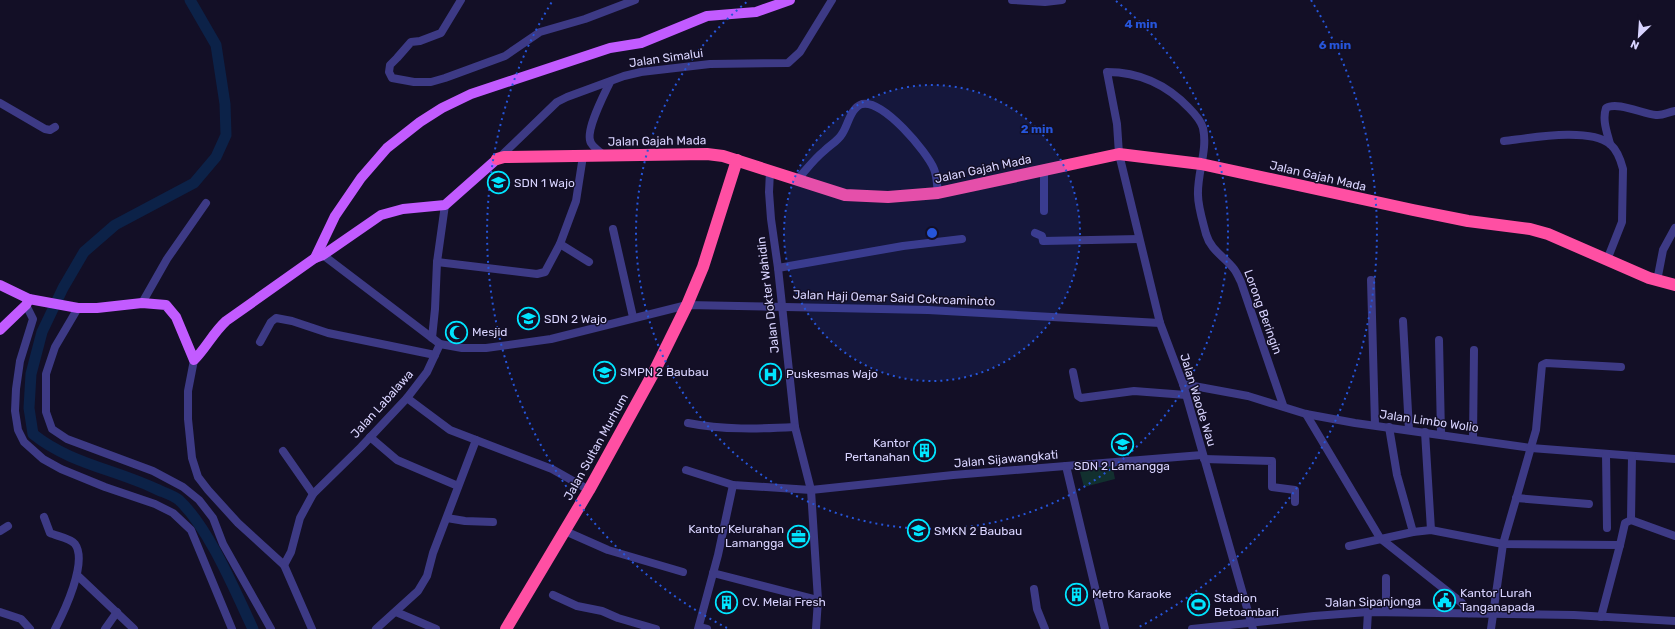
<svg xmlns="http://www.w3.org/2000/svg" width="1675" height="629" font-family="Rubik,sans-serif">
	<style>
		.green { fill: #12302f }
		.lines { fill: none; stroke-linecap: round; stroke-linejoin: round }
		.river { stroke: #0c2248; stroke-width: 11 }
		.minor { stroke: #3d3a85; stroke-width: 8 }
		.major { stroke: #c25bff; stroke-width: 10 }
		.highway { stroke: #ff4fa3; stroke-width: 12 }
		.ring { fill: none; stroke: #2655da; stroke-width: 2; stroke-dasharray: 2 4 }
		.labels { text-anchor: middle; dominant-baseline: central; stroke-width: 3; stroke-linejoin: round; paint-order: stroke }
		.street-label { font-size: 12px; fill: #d9d4ff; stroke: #130f26 }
		.poi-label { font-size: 12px; fill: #d9d4ff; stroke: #130f26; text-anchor: start }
		.centre { fill: #2655da; stroke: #130f26; stroke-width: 2 }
		.ring-label { font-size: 12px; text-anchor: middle; font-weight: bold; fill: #2655da; stroke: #130f26; stroke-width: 3; stroke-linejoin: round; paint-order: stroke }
	</style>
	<rect width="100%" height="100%" fill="#130f26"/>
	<path class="green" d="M1112,464L1115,479L1084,487L1080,472Z"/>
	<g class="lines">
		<path class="river" d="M190,0L216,45L225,104L226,135L216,157L194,183L115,225L84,252L63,288L42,332L31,374L29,408L33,434C69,463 113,469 154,488C162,492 173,495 179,500C209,528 235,591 253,629"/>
		<g class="minor">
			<path d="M461,0L441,33L420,41L411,42L397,58L390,65L389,72L392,78L414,82H431L445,78L505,56L540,32L585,19L635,0"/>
			<path d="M1012,0L1045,2L1062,0"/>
			<path d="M0,103L45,129L50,130L55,127"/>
			<path d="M1504,141C1530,138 1589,127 1610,144C1617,150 1621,161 1623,169L1622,222L1607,260"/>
			<path d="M1610,144C1607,132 1602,120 1606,108C1617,101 1643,114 1656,115C1663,116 1668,112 1675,111"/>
			<path d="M605,156C600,152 594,148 591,143C584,132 605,93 610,82"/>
			<path d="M499,158L557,102L567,97L624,76L641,72L710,64L788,63L800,52L832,0"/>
			<path d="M770,171L769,192L771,219L778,268L795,427L811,490L818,600L816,629"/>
			<path d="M797,180C806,170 814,159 824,151C830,145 838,141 842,134C848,126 850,108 862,104C883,99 927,152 934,169C937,176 937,186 938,193"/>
			<path d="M1044,211V171"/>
			<path d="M613,229L633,317"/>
			<path d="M1035,233L1042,236L1043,241L1139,239"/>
			<path d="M560,244L589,262"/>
			<path d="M319,252L440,344L462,348H486L551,339L687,305L928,310L1160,323"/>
			<path d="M437,262L537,274L545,272L560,244L576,201L583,156"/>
			<path d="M778,268L903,246L962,239"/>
			<path d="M1371,280L1375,425"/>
			<path d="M1657,281L1663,250L1675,228"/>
			<path d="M142,303L167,259L206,203"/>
			<path d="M26,305L33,319L20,361L16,389L15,411L18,430L24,442L43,459L61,469L105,487L155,504L173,513L191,530L232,629"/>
			<path d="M78,308L55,347L46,374V412L52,429L67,439L153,471L183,487L199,500L213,518L223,544L271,629"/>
			<path d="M1403,321L1409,430"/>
			<path d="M432,338L435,309L437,262L445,205"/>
			<path d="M1439,340L1441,434"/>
			<path d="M260,342L271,322L276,318L292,321L328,333L435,355"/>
			<path d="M194,360L188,391V419L192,458L198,477L208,490L238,523L284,565L312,629"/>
			<path d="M1073,372L1078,396L1081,398L1134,391L1186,395"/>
			<path d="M1183,384L1248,396L1306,414L1355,423L1531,448L1675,459"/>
			<path d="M407,398L450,430L552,469L589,490"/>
			<path d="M1306,414L1380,538L1462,603L1469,613"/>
			<path d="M688,423C723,430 759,429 795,427"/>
			<path d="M1389,427L1397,475L1413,532"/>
			<path d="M1425,432L1431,530"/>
			<path d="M370,437L397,460L458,486"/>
			<path d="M1473,439L1474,350"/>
			<path d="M283,451L313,494"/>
			<path d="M1606,454L1607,528"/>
			<path d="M1204,459L1272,461V487L1295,490V502"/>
			<path d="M1066,466L1105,629"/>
			<path d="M686,470L733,485L811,490L953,475L1202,455"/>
			<path d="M1516,498L1589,504"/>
			<path d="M44,517L50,533C56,536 70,538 75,544C88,562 64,612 55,629"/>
			<path d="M447,518L465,521L493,522"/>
			<path d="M1631,520L1632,456"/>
			<path d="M0,531L8,526"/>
			<path d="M565,531L608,550L683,572"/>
			<path d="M1620,545L1625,523L1631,520L1675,536"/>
			<path d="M1349,546L1413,532L1431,530L1503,544L1620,545L1601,617"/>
			<path d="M284,565L291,552L300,518L313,494L361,447L407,398L427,372L440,344"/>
			<path d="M713,573L818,600"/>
			<path d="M78,576L134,629"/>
			<path d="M1386,578V612"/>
			<path d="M1034,589L1037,609L1045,629"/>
			<path d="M553,595L577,606L602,611L618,618L656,629"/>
			<path d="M0,612L21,619L30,629"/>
			<path d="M396,612L436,629"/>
			<path d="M699,627L707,629"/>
			<path d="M105,629L117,612"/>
			<path d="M376,629L418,591L427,576L433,553L476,440"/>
			<path d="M698,629L718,555L733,485"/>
			<path d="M1192,629L1314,616L1368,612L1574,615L1675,621"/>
			<path d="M1253,629L1183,384L1160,323L1119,154L1117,124L1107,72C1139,72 1167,85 1189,108C1194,113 1201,121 1203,128C1208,150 1197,173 1198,195C1198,207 1203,222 1206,234C1211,251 1224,256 1234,269C1237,273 1239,278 1241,282L1283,405"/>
			<path d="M1367,629L1368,612"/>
			<path d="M1491,629L1503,544L1536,430L1542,365L1546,363L1621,367"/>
		</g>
		<g class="major">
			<path d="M315,258L335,216L361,178L387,148L420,122L442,108L471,94L610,48L641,43L707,16L756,12L790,0"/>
			<path d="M0,285L29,299L78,308H97L142,303L166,305L176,317L194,360C206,348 213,333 226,321L315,258L323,255L381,215L403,209L445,205L497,159"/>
			<path d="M0,330L26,305L29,299"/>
		</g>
		<g class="highway">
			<path d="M497,159L504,157L707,154L723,156L845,195L888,197L938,193L1119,154L1201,164L1413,210L1468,221L1530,229L1548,234L1649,278L1675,285"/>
			<path d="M506,629L589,490L654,372L687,305L703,267L737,160"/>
		</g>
	</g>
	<circle cx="932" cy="233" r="148" fill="#2655da" fill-opacity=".12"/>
	<g class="ring">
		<circle cx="932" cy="233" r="148"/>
		<path d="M1116 1A296 296 0 1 1 748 1"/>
		<path d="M727 628A445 445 0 0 1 553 0M1311 0A445 445 0 0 1 1137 628"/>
	</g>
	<defs>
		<symbol id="school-ring" viewBox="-11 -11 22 22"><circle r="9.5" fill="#130f26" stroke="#00e5ff" stroke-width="1.5"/><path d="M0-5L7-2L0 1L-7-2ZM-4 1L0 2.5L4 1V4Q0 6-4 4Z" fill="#00e5ff"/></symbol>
		<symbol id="mosque-ring" viewBox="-11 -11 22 22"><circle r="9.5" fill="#130f26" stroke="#00e5ff" stroke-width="1.5"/><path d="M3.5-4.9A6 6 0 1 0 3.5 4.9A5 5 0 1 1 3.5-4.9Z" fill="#00e5ff"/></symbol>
		<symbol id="hospital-ring" viewBox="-11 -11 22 22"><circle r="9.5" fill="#130f26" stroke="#00e5ff" stroke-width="1.5"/><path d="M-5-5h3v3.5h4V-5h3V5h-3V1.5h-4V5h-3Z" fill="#00e5ff"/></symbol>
		<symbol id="building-ring" viewBox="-11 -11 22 22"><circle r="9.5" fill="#130f26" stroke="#00e5ff" stroke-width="1.5"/><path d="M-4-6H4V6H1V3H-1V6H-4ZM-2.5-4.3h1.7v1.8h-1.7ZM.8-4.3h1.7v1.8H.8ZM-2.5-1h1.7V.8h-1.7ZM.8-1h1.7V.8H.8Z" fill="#00e5ff"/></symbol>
		<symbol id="office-ring" viewBox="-11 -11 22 22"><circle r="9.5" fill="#130f26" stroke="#00e5ff" stroke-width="1.5"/><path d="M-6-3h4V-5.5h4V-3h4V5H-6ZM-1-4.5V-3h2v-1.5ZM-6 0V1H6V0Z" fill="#00e5ff"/></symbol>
		<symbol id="civic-ring" viewBox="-11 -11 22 22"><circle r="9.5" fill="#130f26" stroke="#00e5ff" stroke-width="1.5"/><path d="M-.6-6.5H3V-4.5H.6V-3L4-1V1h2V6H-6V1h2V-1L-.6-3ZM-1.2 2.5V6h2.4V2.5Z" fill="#00e5ff"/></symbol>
		<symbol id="stadium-ring" viewBox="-11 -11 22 22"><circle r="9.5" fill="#130f26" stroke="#00e5ff" stroke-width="1.5"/><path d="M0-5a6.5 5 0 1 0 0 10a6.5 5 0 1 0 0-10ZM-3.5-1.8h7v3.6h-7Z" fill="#00e5ff"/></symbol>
	</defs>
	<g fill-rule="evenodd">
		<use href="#school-ring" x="486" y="170" width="25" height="25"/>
		<use href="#school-ring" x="516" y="306" width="25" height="25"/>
		<use href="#mosque-ring" x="444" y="320" width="25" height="25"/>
		<use href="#school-ring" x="592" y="360" width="25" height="25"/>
		<use href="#hospital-ring" x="758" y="362" width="25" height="25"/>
		<use href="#school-ring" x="1110" y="432" width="25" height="25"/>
		<use href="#building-ring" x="912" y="438" width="25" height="25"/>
		<use href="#school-ring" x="906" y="518" width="25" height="25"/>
		<use href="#office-ring" x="786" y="524" width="25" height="25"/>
		<use href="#building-ring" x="1064" y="582" width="25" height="25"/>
		<use href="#civic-ring" x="1432" y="588" width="25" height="25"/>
		<use href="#building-ring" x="714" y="590" width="25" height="25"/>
		<use href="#stadium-ring" x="1186" y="592" width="25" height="25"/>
	</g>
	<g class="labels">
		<g class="street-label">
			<text transform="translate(666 58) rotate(-8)">Jalan Simalui</text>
			<text transform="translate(657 141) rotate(-1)">Jalan Gajah Mada</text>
			<text transform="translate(983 169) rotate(-12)">Jalan Gajah Mada</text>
			<text transform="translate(1318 176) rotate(13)">Jalan Gajah Mada</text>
			<text transform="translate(768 295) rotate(-97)">Jalan Dokter Wahidin</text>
			<text transform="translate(894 298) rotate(2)">Jalan Haji Oemar Said Cokroaminoto</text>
			<text transform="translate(1263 312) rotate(70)">Lorong Beringin</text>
			<text transform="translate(1198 400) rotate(73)">Jalan Waode Wau</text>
			<text transform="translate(382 404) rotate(-48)">Jalan Labalawa</text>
			<text transform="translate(1429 421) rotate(8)">Jalan Limbo Wolio</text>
			<text transform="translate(596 447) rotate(-61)">Jalan Sultan Murhum</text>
			<text transform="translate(1006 459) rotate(-5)">Jalan Sijawangkati</text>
			<text transform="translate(1373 602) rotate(-1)">Jalan Sipanjonga</text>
		</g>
		<g class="poi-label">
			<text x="514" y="183">SDN 1 Wajo</text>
			<text x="544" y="319">SDN 2 Wajo</text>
			<text x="472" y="332">Mesjid</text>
			<text x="620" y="372">SMPN 2 Baubau</text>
			<text x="786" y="374">Puskesmas Wajo</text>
			<text x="910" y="443" text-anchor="end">Kantor<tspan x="910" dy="14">Pertanahan</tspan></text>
			<text x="1122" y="466" text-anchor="middle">SDN 2 Lamangga</text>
			<text x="784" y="529" text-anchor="end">Kantor Kelurahan<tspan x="784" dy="14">Lamangga</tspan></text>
			<text x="934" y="531">SMKN 2 Baubau</text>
			<text x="1460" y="593">Kantor Lurah<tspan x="1460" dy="14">Tanganapada</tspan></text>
			<text x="1092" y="594">Metro Karaoke</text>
			<text x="1214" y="598">Stadion<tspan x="1214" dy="14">Betoambari</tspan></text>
			<text x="742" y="602">CV. Melai Fresh</text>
		</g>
	</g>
	<circle cx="932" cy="233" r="6" class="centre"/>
	<g class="ring-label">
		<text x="1141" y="28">4 min</text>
		<text x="1335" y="49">6 min</text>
		<text x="1037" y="133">2 min</text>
	</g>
	<g transform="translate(1639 36) rotate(205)" stroke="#130f26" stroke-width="3" paint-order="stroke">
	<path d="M0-3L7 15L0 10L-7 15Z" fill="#d9d4ff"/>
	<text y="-6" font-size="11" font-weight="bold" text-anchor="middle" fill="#d9d4ff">N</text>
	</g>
</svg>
